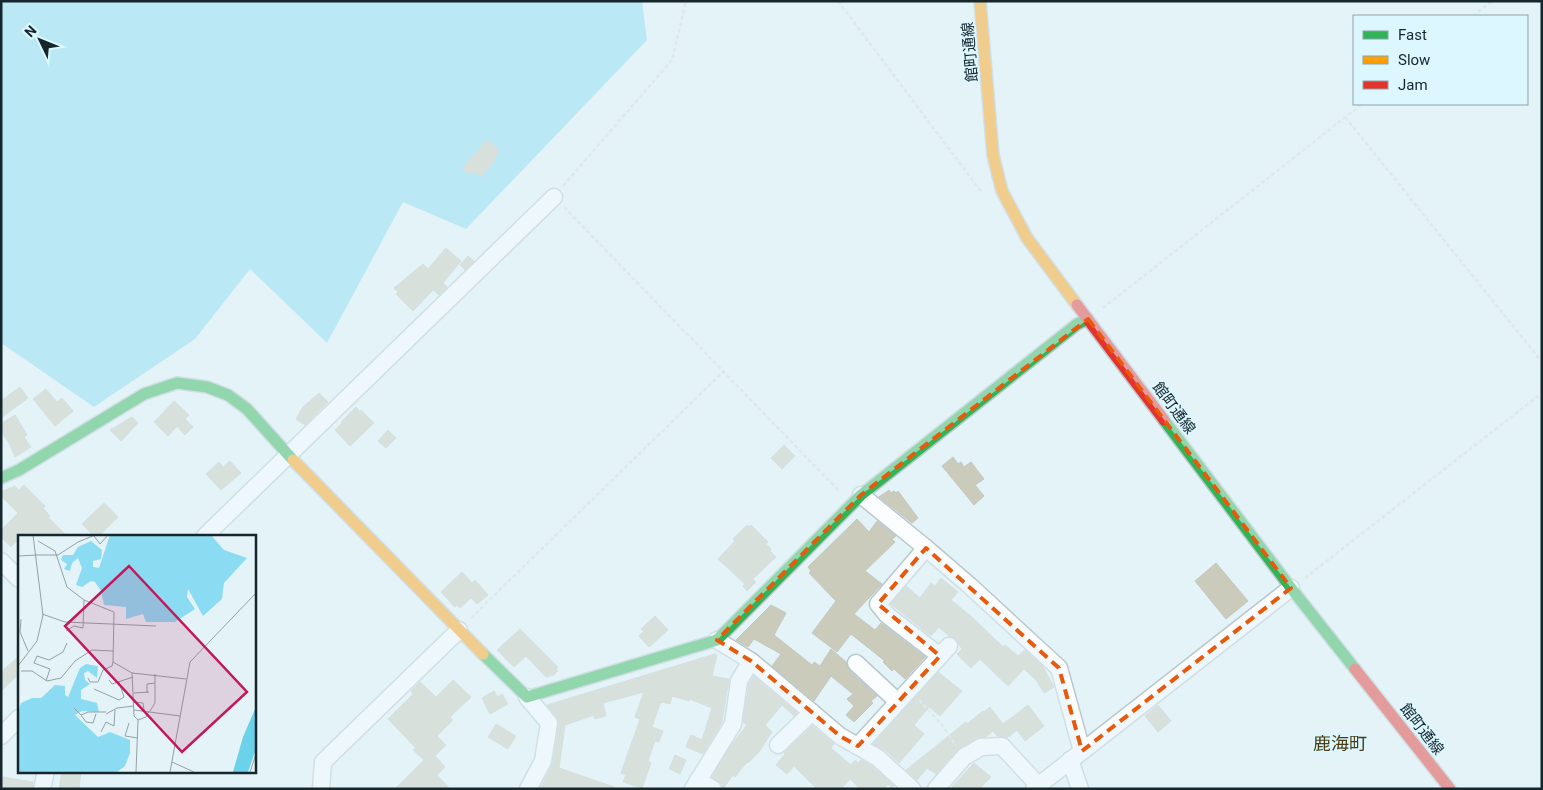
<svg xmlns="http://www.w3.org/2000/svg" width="1543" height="790" font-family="Roboto,'Noto Sans JP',sans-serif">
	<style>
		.forest { fill: #8bdcf2 }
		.building { fill: #cacbba; stroke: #c2c7c2 }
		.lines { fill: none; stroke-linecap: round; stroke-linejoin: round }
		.street-casing { stroke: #b9c8cc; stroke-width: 19 }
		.fast-casing { stroke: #b9c8cc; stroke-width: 14 }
		.slow-casing { stroke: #b9c8cc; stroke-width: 14 }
		.jam-casing { stroke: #b9c8cc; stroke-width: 14 }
		.path { stroke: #d9dedf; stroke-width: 2.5; stroke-dasharray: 4 2.5; stroke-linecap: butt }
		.street { stroke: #fbfdfe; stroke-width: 16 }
		.fast { stroke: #30b455; stroke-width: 11 }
		.slow { stroke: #ff9f0a; stroke-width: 11 }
		.jam { stroke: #e5322d; stroke-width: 11 }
		.marked { fill: none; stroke: #e8590c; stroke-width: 4; stroke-dasharray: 10 6; stroke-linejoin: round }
		.labels { text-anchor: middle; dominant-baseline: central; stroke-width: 4; stroke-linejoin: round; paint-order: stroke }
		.street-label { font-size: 15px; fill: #15262c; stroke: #dcf7ff }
		.quarter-label { font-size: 18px; fill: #483d14; stroke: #dcf7ff }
		.inset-road { fill: none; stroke: #91a1a6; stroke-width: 1 }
		.view { fill: #c2185b; fill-opacity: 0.15; stroke: #c2185b; stroke-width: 2.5 }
		.inset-edge { fill: none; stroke: #15262c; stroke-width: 2.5 }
	</style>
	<rect width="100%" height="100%" fill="#e4f3f7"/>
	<path class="forest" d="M1,1H642L647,40L466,229L403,202L327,343L250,269L195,339L94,407L1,343Z"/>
	<g class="building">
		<path d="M487,140L500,150L494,157L496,159L481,177L474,171L471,175L462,168Z"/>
		<path d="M446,248L461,261L443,283L447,287L439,295L433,290L413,311L396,294L398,292L394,288L423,264L428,269Z"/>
		<path d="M468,256L474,261L465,270L460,265Z"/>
		<path d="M20,387L28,398L1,418V401Z"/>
		<path d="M46,389L57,402L62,398L73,411L55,426L33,399Z"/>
		<path d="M319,393L328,402L305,425L296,419L303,407Z"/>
		<path d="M174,401L189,415L185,419L193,427L185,435L177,426L168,436L154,422Z"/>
		<path d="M356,407L360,412L361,410L374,423L350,446L335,430L342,423L341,422Z"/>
		<path d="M15,415L27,435L24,437L31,447L15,457L9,443L1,431V424Z"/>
		<path d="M132,417L138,423L121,441L110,430Z"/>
		<path d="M388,430L396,438L386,448L378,441Z"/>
		<path d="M784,445L795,456L782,469L771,458Z"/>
		<path d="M953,457L958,464L961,462L964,467L971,462L984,479L975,485L984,496L974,505L942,466Z"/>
		<path d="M230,461L241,473L221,490L206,474L219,462L223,467Z"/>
		<path d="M24,485L45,506L43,508L50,516L48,517L67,536H19V539L11,547L1,537V530L18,513L1,496V492L15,486L19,490Z"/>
		<path d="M889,490L891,493L894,491L896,493L898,491L918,518L912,523L879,497Z"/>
		<path d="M104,503L118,517L99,536H94L82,524Z"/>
		<path d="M857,519L869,532L877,521L896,536L892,539L895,542L865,571L882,584L854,614L875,630L881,623L925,657L905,679L894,669L892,671L883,662L885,661L851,634L837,652L812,633L836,601L809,573L811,571L808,567Z"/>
		<path d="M747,525L749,527L751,525L768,542L766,544L771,549L770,551L776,557L753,579L756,582L747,591L743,586L745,584L718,559L735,541L733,539Z"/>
		<path d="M1216,563L1248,601L1226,619L1195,581Z"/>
		<path d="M462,572L472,583L475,580L488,595L477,604L471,598L460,608L457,605L455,607L441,592Z"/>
		<path d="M941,578L958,592L951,600L973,618L1003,647L1005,645L1018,656L1025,650L1043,667L1054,687L1044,693L1036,680L1024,669L1008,686L980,659L971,668L957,654L962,649L955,638L949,636L939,627L931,636L891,604L906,586L920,598L931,583L935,586Z"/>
		<path d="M771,605L786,613L774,635L812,665L814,662L820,666L831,649L846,662L849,670L877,696L871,701L873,703L854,722L846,715L854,706L847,699L853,694L831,676L814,701L772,666L781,654L754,639L748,647L736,640Z"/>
		<path d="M655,616L668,630L649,647L639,636L644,631L641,629Z"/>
		<path d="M520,629L558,667L556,669L558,671L554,675L546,677L526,656L514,667L497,650Z"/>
		<path d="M715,654L717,655L712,676L729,679L722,722L703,754L686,747L691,735L702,740L712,708L690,699L689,701L672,696L670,704L662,702L660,704L652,727L663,731L659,742L655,741L648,761L651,763L642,788L623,782L626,775L621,773L640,719L635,717L644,692L603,703L606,716L595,719L594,715L565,725L559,768L614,787V789H540L553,763L559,725L557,717L547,705Z"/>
		<path d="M19,656V674L1,691V672Z"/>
		<path d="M938,672L962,691L940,716L929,707L914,725L924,734L899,763L885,750L873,744Z"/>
		<path d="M754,676L797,713L794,716L782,705L765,725L772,732L759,752L748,763L747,762L735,777L733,775L723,789L721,784L712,777L730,747L747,725L743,722L749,684Z"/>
		<path d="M453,680L471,697L450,717L453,720L437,736L446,745L435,756L445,767L437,775L450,789H395L424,760L413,750L416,748L388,719L413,694L411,691L420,682L436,697Z"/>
		<path d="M494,691L498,697L502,694L508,704L490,714L482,698Z"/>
		<path d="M1028,705L1044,726L1025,741L1017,730L1007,738L997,736L993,731L986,737L976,738L959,749L936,774L927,768L917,780L906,770L966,722L967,724L983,711L984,712L990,707L1003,724Z"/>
		<path d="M1158,705L1171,721L1158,732L1145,716Z"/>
		<path d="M496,724L516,736L508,749L488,737Z"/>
		<path d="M812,726L834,744L831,748L851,765L855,760L858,763L861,760L872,766L894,786L892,787L888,784L883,789H860L850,779L841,789H817L794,766L787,774L776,765L785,754L784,753Z"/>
		<path d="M675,755L686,760L680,774L669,769Z"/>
		<path d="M974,763L991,777L979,789H950Z"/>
		<path d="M62,771H81L79,789H59Z"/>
		<path d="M3,777L33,782L32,789H1Z"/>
	</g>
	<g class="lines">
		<defs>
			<g id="street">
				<path d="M861,495L926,548L878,604L887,615L940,656"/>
				<path d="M205,536L554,197"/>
				<path d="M926,548L969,585L1059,668L1082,751"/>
				<path d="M1,561L19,579"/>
				<path d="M717,640L751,661L840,736L878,758L912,789"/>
				<path d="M856,663L898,702"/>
				<path d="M527,697L549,723L543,761L528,789"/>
				<path d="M1,736L19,718"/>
				<path d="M778,745L812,712"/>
				<path d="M858,746L949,646"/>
				<path d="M1070,760L1080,789"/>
				<path d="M698,780L713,789"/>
				<path d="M42,789L46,771"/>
				<path d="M321,789L323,762L459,630"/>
				<path d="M693,789L733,724L739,681L751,661"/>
				<path d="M936,789L964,757L981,747L1002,746L1038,785"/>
				<path d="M1034,789L1291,588"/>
			</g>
			<g id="fast">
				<path d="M1164,420L1291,588L1355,669"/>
				<path d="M1,478L19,470L144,394L177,383L207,387L228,395L247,409L293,460"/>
				<path d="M483,654L527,697L717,640L861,495L1077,324L1088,319"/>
			</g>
			<g id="slow">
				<path d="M980,1L993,155L1002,191L1027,238L1077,305"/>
				<path d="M293,460L483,654"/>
			</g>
			<g id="jam">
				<path d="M1077,305L1164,420"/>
				<path d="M1355,669L1450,789"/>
			</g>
		</defs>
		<use href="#street" class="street-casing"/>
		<use href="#fast" class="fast-casing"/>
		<use href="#slow" class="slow-casing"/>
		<use href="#jam" class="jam-casing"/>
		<g class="path">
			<path d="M838,1L980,190L984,191"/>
			<path d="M1473,16L1492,1"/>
			<path d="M1345,117L1542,362"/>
			<path d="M563,186L672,60L686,1"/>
			<path d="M564,207L840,492"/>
			<path d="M1103,308L1362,104"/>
			<path d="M1305,578L1542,393"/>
			<path d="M471,618L724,371"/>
			<path d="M919,700L943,726L956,746"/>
		</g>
		<use href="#street" class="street"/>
		<use href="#fast" class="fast"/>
		<use href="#slow" class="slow"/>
		<use href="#jam" class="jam"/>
	</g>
	<path d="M0 0H1543V790H0ZM1088,319L1291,588L1082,751L1059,668L926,548L878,604L940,656L858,746L840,736L751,661L717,640L861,495Z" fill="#e4f3f7" fill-opacity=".55" fill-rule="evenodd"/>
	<path class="marked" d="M1088,319L1291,588L1082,751L1059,668L926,548L878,604L940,656L858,746L840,736L751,661L717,640L861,495Z"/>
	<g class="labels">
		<g class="street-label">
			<text transform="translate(970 52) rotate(-95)">館町通線</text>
			<text transform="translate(1174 408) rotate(53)">館町通線</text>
			<text transform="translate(1422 729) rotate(52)">館町通線</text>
		</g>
		<g class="quarter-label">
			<text x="1340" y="743">鹿海町</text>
		</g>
	</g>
	<g transform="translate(18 535)">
		<rect width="238" height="238" fill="#e4f3f7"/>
		<path d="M92,0H193L206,15L229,23L206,48L204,64L185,81L170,54L169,62L177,74L157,87H128L125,79L108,84V72L86,70L83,56L77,47L73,46L64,52L58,50L64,33L60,23L54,28L52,36L46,34L49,29L43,25L45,20H55L60,12L73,6L84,15L83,24L75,26V32L81,33ZM68,129L80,131L79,143L70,136L66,138L67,145L72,149L63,155V164L79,168L81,177L64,176L57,180L80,202L92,197L112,205V218L107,231L99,237H0V178L3,168L14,163H23L37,150L47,151V160L50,162L62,133Z" fill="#8bdcf2"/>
		<path d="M237,174V217L230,237H215L225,202Z" fill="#6cd1eb"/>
		<path class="inset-road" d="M76,1L82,9L90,0M20,6L37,16L49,52L66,65L96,77L95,127L114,138L168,144M19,20H40L60,7L77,0M0,21L19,20M24,79L47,87L138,91M3,84L2,97L10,116M48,96L56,91L65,93L66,65M0,131L19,106L25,80L15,0M3,136H14L29,146L43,143L57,126L74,115L95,116M114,138L116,181L120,185L118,237M70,143L72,147H80L85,135L94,131L95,127M91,145L94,149L115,142M28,146L32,134L16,128L19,121L31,125L45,117L49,108M76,154L101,165L106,162L101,147M116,158L131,157M129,158V149L137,148V139M116,167L125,168L126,175M56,173L63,180L70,177H88M116,175L162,181M132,176L137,168V148M88,179L99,173L116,171M63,180L68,187L75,188L78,179M120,185L128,182L131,176M111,188L107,201L120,203M83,197L88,187L96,191L97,175M154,227L176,237M152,237L172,127L238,58M232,237L238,219"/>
		<path class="view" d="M111,31L229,157L164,217L47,91Z"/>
		<rect width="238" height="238" class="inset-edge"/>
	</g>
	<rect width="1543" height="790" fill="none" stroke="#15262c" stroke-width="5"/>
	<rect x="1353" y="15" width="175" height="90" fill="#dcf7ff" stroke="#8ca3ab"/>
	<rect x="1363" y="31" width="25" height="8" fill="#30b455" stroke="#8ca3ab"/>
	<text x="1398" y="40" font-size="15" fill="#15262c">Fast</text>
	<rect x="1363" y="56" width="25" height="8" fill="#ff9f0a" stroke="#8ca3ab"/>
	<text x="1398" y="65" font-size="15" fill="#15262c">Slow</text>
	<rect x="1363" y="81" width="25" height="8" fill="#e5322d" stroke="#8ca3ab"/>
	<text x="1398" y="90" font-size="15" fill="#15262c">Jam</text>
	<g transform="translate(40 40) rotate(313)" stroke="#dcf7ff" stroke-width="4" paint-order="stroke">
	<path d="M0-4L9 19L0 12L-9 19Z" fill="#15262c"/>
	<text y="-8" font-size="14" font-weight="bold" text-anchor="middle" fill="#15262c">N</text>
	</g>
</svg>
